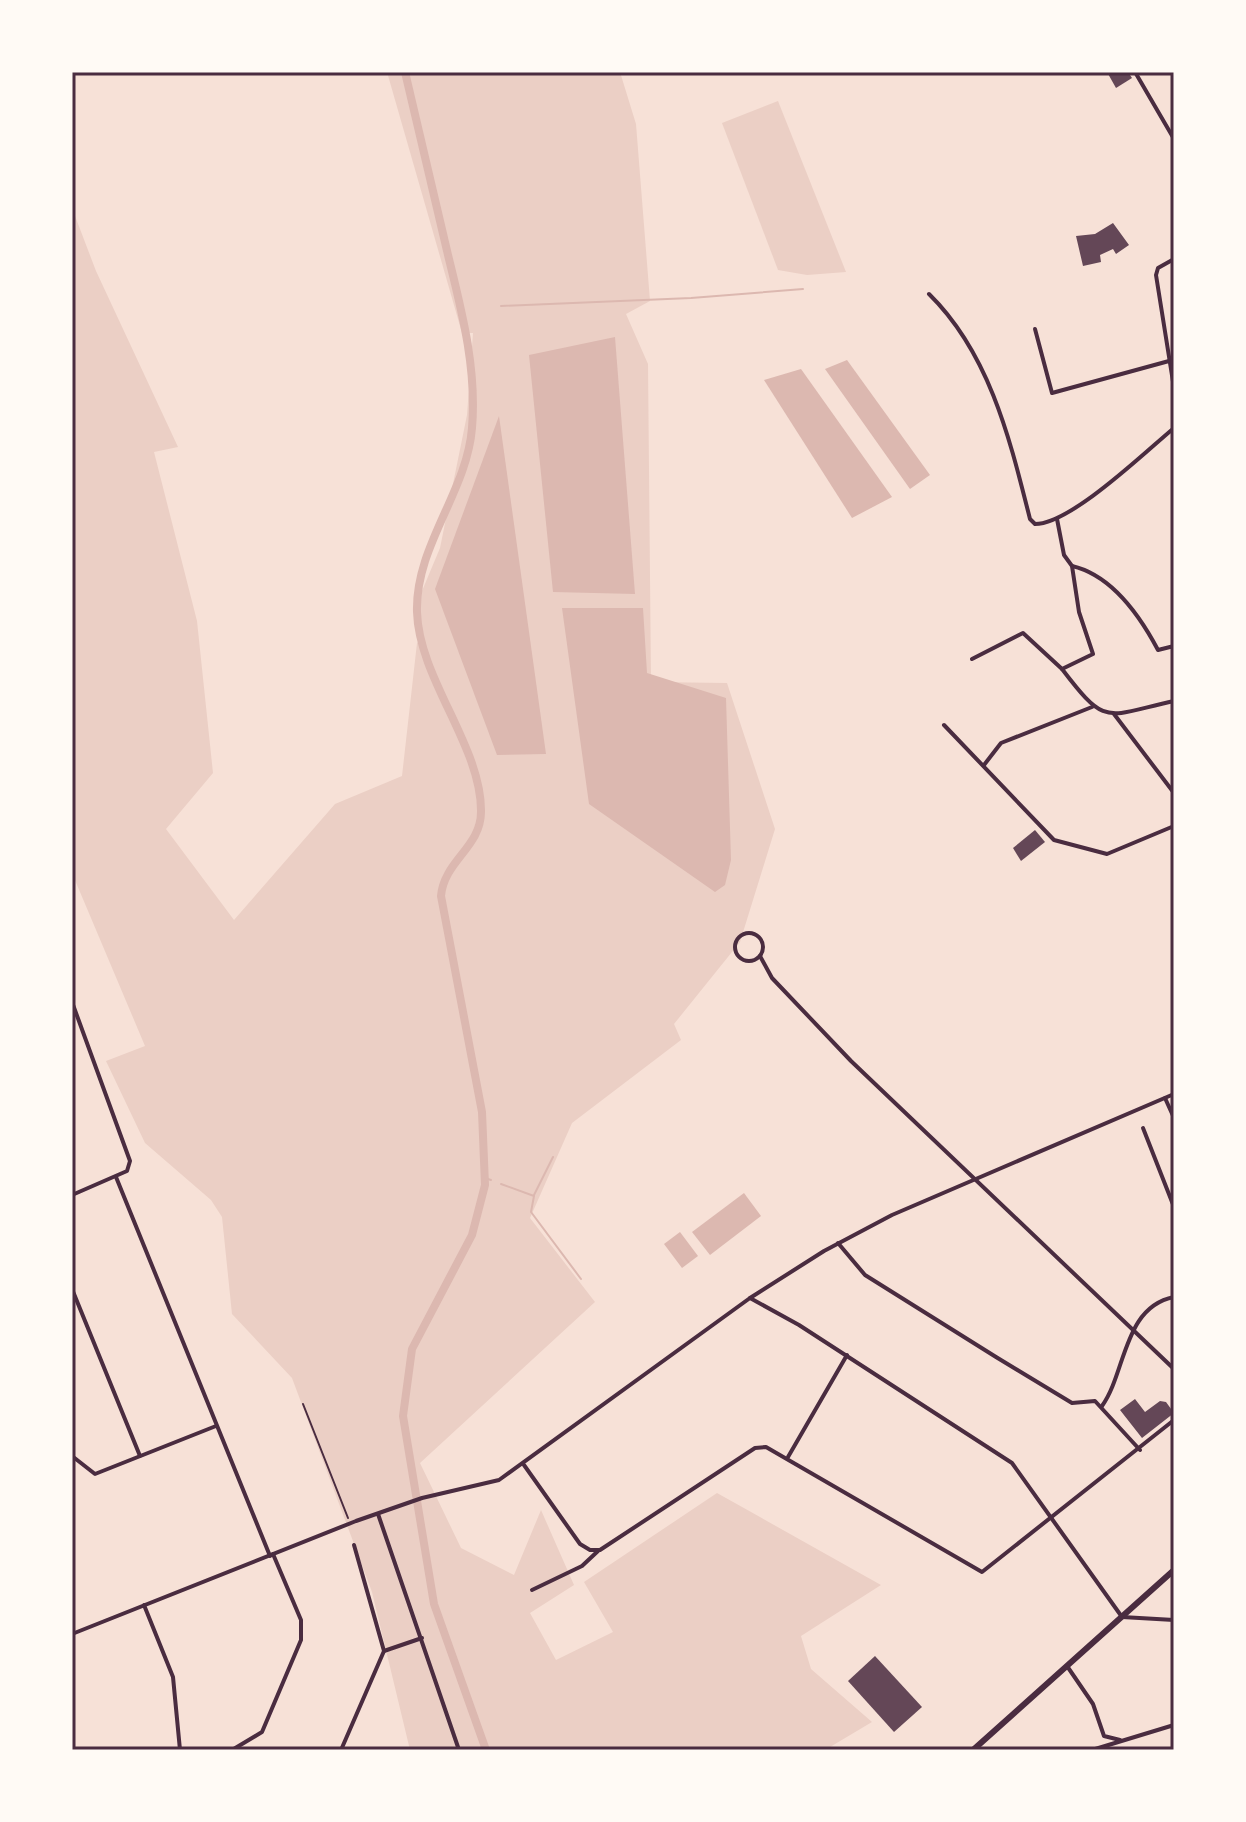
<svg xmlns="http://www.w3.org/2000/svg" width="1246" height="1822" font-family="Mulish,sans-serif">
	<style>
		.green { fill: #ebcfc5 }
		.water { fill: #dcb8b0 }
		.lines { fill: none; stroke-linecap: round; stroke-linejoin: round }
		.stream { stroke: #dcb8b0; stroke-width: 2 }
		.canal { stroke: #dcb8b0; stroke-width: 8 }
		.building { fill: #644757 }
		.path { stroke: #4a2c40; stroke-width: 2 }
		.minor { stroke: #4a2c40; stroke-width: 4 }
		.secondary { stroke: #4a2c40; stroke-width: 6 }
		.neatline { fill: none; stroke: #4a2c40; stroke-width: 3 }
	</style>
	<rect width="100%" height="100%" fill="#f7e1d7"/>
	<g class="green">
		<path d="M387,72H620L636,124L650,301L626,314L648,364L651,682L727,683L775,829L740,942L674,1024L681,1040L572,1123L530,1218L595,1302L420,1463L461,1548L514,1575L541,1510L574,1585L530,1613L556,1660L613,1632L584,1582L717,1493L881,1585L801,1636L811,1669L872,1722L825,1750H410L372,1592L292,1378L232,1314L222,1217L211,1200L145,1143L106,1061L145,1046L72,873V208L96,271L178,447L154,452L197,621L213,773L166,829L234,920L335,804L402,776L417,643L424,637L414,610L440,548L467,415L473,333H462Z"/>
		<path d="M778,101L846,272L807,275L778,270L722,123Z"/>
	</g>
	<g class="water">
		<path d="M615,337L635,594L553,592L529,355Z"/>
		<path d="M847,360L930,475L910,489L825,369Z"/>
		<path d="M801,369L892,497L852,518L764,380Z"/>
		<path d="M499,416L546,754L497,755L435,589Z"/>
		<path d="M562,608H643L647,673L726,698L731,860L725,885L715,892L589,804Z"/>
		<path d="M744,1193L761,1216L710,1255L692,1232Z"/>
		<path d="M680,1232L698,1256L682,1268L664,1244Z"/>
	</g>
	<g class="lines">
		<g class="stream">
			<path d="M501,306L691,298L803,289"/>
			<path d="M485,1178L491,1180"/>
			<path d="M501,1184L534,1196L531,1212L581,1279"/>
			<path d="M534,1195L553,1157"/>
		</g>
		<path class="canal" d="M405,72C419,133 434,194 448,255C462,312 477,369 472,428C467,492 415,546 417,612C419,679 482,747 481,812C481,847 444,861 441,896L482,1112L485,1185L472,1235L412,1349L403,1416L434,1604L486,1750"/>
	</g>
	<g class="building">
		<path d="M1107,72H1128L1132,78L1116,88Z"/>
		<path d="M1113,223L1129,245L1116,254L1113,249L1100,255L1101,262L1083,266L1076,236L1095,234Z"/>
		<path d="M1035,830L1045,842L1021,861L1013,848Z"/>
		<path d="M1135,1399L1145,1412L1160,1401L1166,1402L1174,1413L1142,1438L1120,1410Z"/>
		<path d="M875,1656L922,1707L894,1732L848,1681Z"/>
	</g>
	<g class="lines">
		<path class="path" d="M303,1404L348,1518"/>
		<g class="minor">
			<path d="M1135,72L1174,139"/>
			<path d="M1174,259L1158,268L1156,275L1174,388"/>
			<path d="M929,294C990,354 1010,440 1030,519L1035,524C1071,524 1145,452 1174,428"/>
			<path d="M1035,329L1052,393L1169,361"/>
			<path d="M1072,566C1111,575 1140,616 1158,650L1174,646"/>
			<path d="M972,659L1023,633L1062,669L1093,654L1079,612L1072,566L1064,555L1057,519"/>
			<path d="M1062,669C1107,728 1105,716 1174,701"/>
			<path d="M1114,714L1174,793"/>
			<path d="M944,725L1054,840L1107,854L1174,826"/>
			<path d="M984,765L1001,743L1092,707"/>
			<circle cx="749" cy="947" r="14"/>
			<path d="M760,956L772,978L851,1061L1174,1369"/>
			<path d="M72,1002L130,1161L127,1171L72,1195"/>
			<path d="M1165,1098L1174,1118"/>
			<path d="M1143,1128L1174,1207"/>
			<path d="M116,1177L270,1556"/>
			<path d="M838,1243L865,1275L996,1357L1072,1403L1095,1401L1140,1450"/>
			<path d="M72,1289L140,1456"/>
			<path d="M750,1298L799,1325L1012,1463L1122,1617L1174,1620"/>
			<path d="M1102,1406C1126,1373 1123,1307 1174,1297"/>
			<path d="M72,1456L95,1474L216,1426"/>
			<path d="M788,1457L847,1355"/>
			<path d="M524,1465L580,1544L590,1550H600L755,1448L766,1447L982,1572L1174,1420"/>
			<path d="M378,1514L459,1750"/>
			<path d="M354,1545L384,1651"/>
			<path d="M532,1590L582,1566L598,1551"/>
			<path d="M144,1605L173,1677L180,1750"/>
			<path d="M72,1634L356,1521L422,1498L499,1480L750,1298L824,1251L892,1215L1174,1094"/>
			<path d="M1067,1666L1093,1704L1104,1736L1120,1740"/>
			<path d="M232,1750L262,1732L301,1640V1620L273,1554"/>
			<path d="M341,1750L384,1651L422,1638"/>
			<path d="M1092,1750L1174,1725"/>
		</g>
		<path class="secondary" d="M973,1750L1174,1570"/>
	</g>
	<rect width="1246" height="1822" fill="none" stroke="#fffaf5" stroke-width="148"/>
	<rect x="74" y="74" width="1098" height="1674" class="neatline"/>
</svg>
